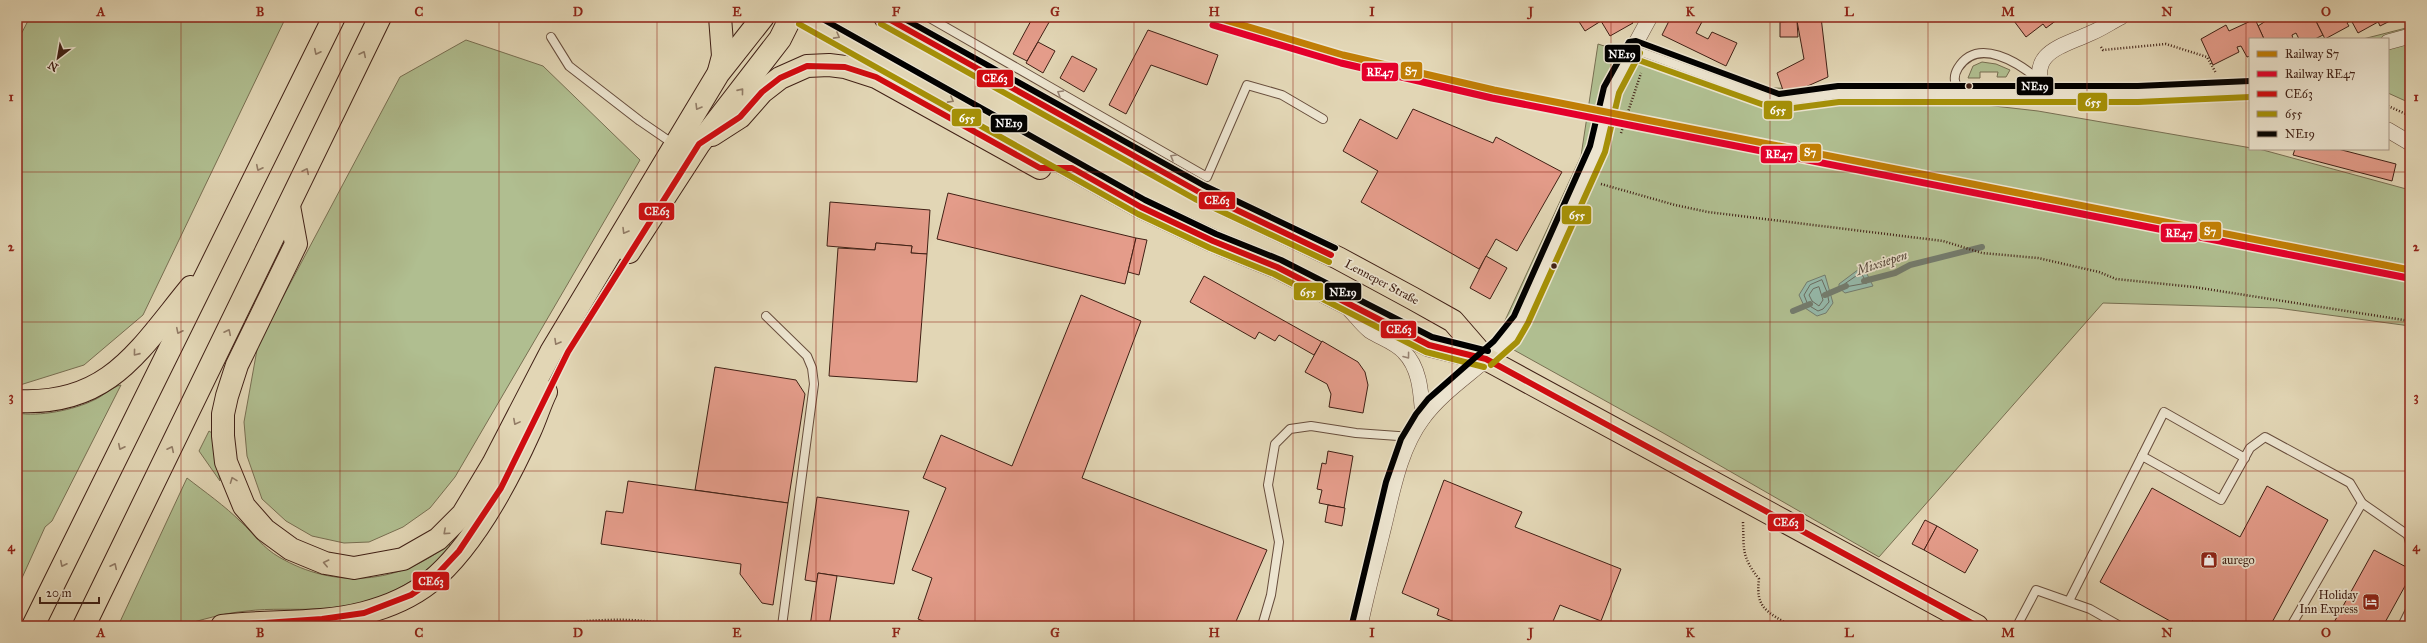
<svg xmlns="http://www.w3.org/2000/svg" width="2427" height="643" font-family="'IM FELL Great Primer',serif">
	<style>
		.green { fill: #b0be90; stroke: #786f52 }
		.water { fill: #95b9aa; stroke: #737c6e }
		.lines { fill: none; stroke-linecap: round; stroke-linejoin: round }
		.shore { stroke: #6a6c60; stroke-width: 1 }
		.stream { stroke: #737c6e; stroke-width: 6 }
		.building { fill: #e49c8a; stroke: #402015 }
		.lane-casing { stroke: #684e3d; stroke-width: 10 }
		.street-casing { stroke: #684e3d; stroke-width: 16 }
		.primary-casing { stroke: #402015; stroke-width: 24 }
		.highway-casing { stroke: #402015; stroke-width: 24 }
		.path { stroke: #402015; stroke-width: 2.5; stroke-dasharray: 1 2; stroke-linecap: butt }
		.lane { stroke: #ece4cf; stroke-width: 8 }
		.street { stroke: #ece4cf; stroke-width: 15 }
		.primary { stroke: #e2d6b5; stroke-width: 22 }
		.highway { stroke: #e2d6b5; stroke-width: 22 }
		.bus-1-casing { stroke: #ece4cf; stroke-width: 9 }
		.bus-2-casing { stroke: #ece4cf; stroke-width: 9 }
		.bus-3-casing { stroke: #ece4cf; stroke-width: 9 }
		.bus-1 { stroke: #d00b10; stroke-width: 6 }
		.bus-2 { stroke: #a59007; stroke-width: 6 }
		.bus-3 { stroke: #000; stroke-width: 6 }
		.rail-1-casing { stroke: #ece4cf; stroke-width: 10 }
		.rail-2-casing { stroke: #ece4cf; stroke-width: 10 }
		.rail-1 { stroke: #c07e06; stroke-width: 7 }
		.rail-2 { stroke: #e4002b; stroke-width: 7 }
		.oneway { stroke: #917b65 }
		.oneway2 { stroke: #968272 }
		.grid { fill: none; stroke: #8f2418; stroke-width: 1; stroke-opacity: 0.55 }
		.bus-dot { fill: #402015; stroke: #ece4cf; stroke-width: 1.5 }
		.labels { text-anchor: middle; dominant-baseline: central; stroke-width: 3.5; stroke-linejoin: round; paint-order: stroke }
		.street-label { font-size: 12px; fill: #402015; stroke: #ece4cf }
		.poi-label { font-size: 12px; fill: #402015; stroke: #ece4cf; text-anchor: start }
		.water-label { font-size: 13px; font-style: italic; fill: #55463a; stroke: #ece4cf }
		.line-badge { stroke: #ece4cf; stroke-width: 1.5 }
		.badge-label { font-size: 11px; text-anchor: middle; font-weight: bold; fill: #fff }
		.neatline { fill: none; stroke: #8f2418; stroke-width: 1.5 }
		.grid-label { font-size: 13px; text-anchor: middle; font-weight: bold; fill: #8f2418 }
	</style>
	<rect width="100%" height="100%" fill="#e2d6b5"/>
	<filter id="stains"><feTurbulence type="fractalNoise" baseFrequency=".005" numOctaves="4"/><feColorMatrix values="0 0 0 0 .2 0 0 0 0 .09 0 0 0 0 .02 0 0 0 .5 -.17"/></filter>
	<radialGradient id="worn" r=".72"><stop offset=".6" stop-color="#630" stop-opacity="0"/><stop offset="1" stop-color="#630" stop-opacity=".3"/></radialGradient>
	<g class="green">
		<path d="M30,17H286L143,315L84,365L20,385L17,384V42Z"/>
		<path d="M2410,27V103L2388,93V39H2363Z"/>
		<path d="M466,40L543,66L640,160L455,477L430,508L403,527L369,542L344,543L312,536L286,521L262,499L247,456L244,422L258,344L400,77Z"/>
		<path d="M1598,44L1728,86L1870,92L2038,111L2263,150L2410,190V326L2277,308L2103,303L1879,557L1665,434L1496,340L1581,156Z"/>
		<path d="M1982,62L1996,64L2010,70L2006,77H1997L1998,72H1980V78H1968L1973,66Z"/>
		<path d="M121,385L52,521L45,527L17,589V413C39,417 74,410 94,400C104,396 110,387 121,385Z"/>
		<path d="M209,431L212,433L220,481L199,451Z"/>
		<path d="M187,478C205,492 225,506 241,522C254,534 263,548 279,557C335,590 399,584 449,544L451,547C412,588 374,606 317,609C294,610 270,608 247,611C223,613 202,620 179,626C162,630 135,626 118,626Z"/>
	</g>
	<g class="water">
		<path d="M1863,266L1873,286L1845,293L1839,288V284Z"/>
		<path d="M1825,275L1833,303L1826,313L1817,316L1805,308L1799,295L1807,282Z"/>
	</g>
	<g class="lines">
		<g class="shore">
			<path d="M1861,273L1867,283L1845,287V284Z"/>
			<path d="M1822,280L1827,292L1829,302L1823,309L1818,311L1808,305L1804,295L1810,285Z"/>
			<path d="M1819,287L1823,300L1819,306L1812,301L1809,295L1813,289Z"/>
		</g>
		<g class="stream">
			<path d="M1864,281L1895,273L1910,265L1982,247"/>
			<path d="M1825,295L1846,286"/>
			<path d="M1793,311L1810,304"/>
		</g>
	</g>
	<g class="building">
		<path d="M1033,17H1052L1027,61L1013,54Z"/>
		<path d="M1576,17H1629L1633,23L1610,36L1601,21L1585,31Z"/>
		<path d="M1671,17H1701L1704,18L1696,33L1708,39L1712,32L1737,43L1726,66L1662,35Z"/>
		<path d="M1815,17H1821L1828,77L1785,96L1777,73L1804,59L1797,21Z"/>
		<path d="M2011,17H2061L2046,28L2043,24L2026,37Z"/>
		<path d="M2272,17H2283L2285,19L2290,17H2314L2323,35L2315,39H2299L2296,33L2292,35L2293,39H2264L2258,26Z"/>
		<path d="M2314,17H2376L2378,22L2358,33L2351,20L2347,23L2349,26L2325,39Z"/>
		<path d="M2376,17H2398L2380,26Z"/>
		<path d="M2255,19L2264,39H2250V56L2247,57L2241,46L2237,47L2239,52L2213,65L2201,39L2226,25L2229,31Z"/>
		<path d="M1797,21L1798,37H1780V22Z"/>
		<path d="M1148,30L1218,55L1207,85L1151,65L1126,114L1109,105Z"/>
		<path d="M1038,42L1055,51L1043,73L1026,63Z"/>
		<path d="M1072,56L1097,69L1084,92L1060,78Z"/>
		<path d="M1413,109L1493,143L1496,137L1562,172L1517,251L1496,239L1479,269L1361,202L1378,171L1343,151L1360,119L1397,139Z"/>
		<path d="M2295,149H2338L2396,164L2392,181L2293,155Z"/>
		<path d="M948,193L1136,238L1125,284L937,239Z"/>
		<path d="M830,202L930,210L927,254L911,253L912,246L876,243L875,250L827,246Z"/>
		<path d="M1136,238L1147,240L1139,275L1128,272Z"/>
		<path d="M876,243L912,246L911,253L927,254L917,382L829,376L838,248L875,250Z"/>
		<path d="M1486,256L1507,268L1490,299L1470,288Z"/>
		<path d="M1204,276L1322,342L1314,355L1279,335L1275,341L1259,332L1255,339L1190,302Z"/>
		<path d="M1081,295L1141,321L1082,478L1267,550L1234,626H936L918,619L932,578L912,570L946,488L923,478L941,435L1012,466Z"/>
		<path d="M1322,341L1358,362L1365,372L1368,385L1363,413L1329,407L1331,394L1327,384L1305,372Z"/>
		<path d="M715,367L796,380L805,394L788,503L695,490Z"/>
		<path d="M1328,451L1353,456L1344,508L1319,503L1322,490L1317,489L1322,463L1326,464Z"/>
		<path d="M1444,480L1522,512L1515,527L1621,569L1601,621L1560,605L1551,626H1465L1437,615L1439,609L1402,593Z"/>
		<path d="M628,481L788,503L773,605L762,603L740,574L741,564L601,544L606,511L623,513Z"/>
		<path d="M2267,486L2328,520L2270,626H2238L2234,624L2233,626H2202L2192,621L2189,626H2179L2100,582L2152,488L2240,537Z"/>
		<path d="M817,497L909,511L894,584L818,573L817,582L805,580Z"/>
		<path d="M1328,505L1345,508L1342,526L1325,522Z"/>
		<path d="M1925,520L1937,526L1924,550L1912,544Z"/>
		<path d="M1937,526L1978,550L1965,573L1924,550Z"/>
		<path d="M2374,550L2410,569V577L2383,626H2332Z"/>
		<path d="M818,573L837,576L829,626H810Z"/>
	</g>
	<g class="lines">
		<defs>
			<g id="lane">
				<path d="M928,17L1207,177L1247,85L1282,95L1323,119"/>
				<path d="M551,37L569,66L640,121L675,145"/>
				<path d="M1633,49L1778,102L1838,94H1961"/>
				<path d="M1961,94C1955,84 1952,78 1958,68C1978,36 2019,63 2039,80"/>
				<path d="M766,316L807,356L812,368L814,384L782,626"/>
				<path d="M2142,456L2164,412L2245,458"/>
				<path d="M2362,503L2408,535L2410,543"/>
				<path d="M2069,601L2142,456L2221,500L2250,448L2265,437L2350,483L2362,503L2291,626"/>
				<path d="M1262,626L1271,595L1279,542L1268,485L1275,444L1290,429L1311,426L1356,433L1412,437"/>
				<path d="M2017,626L2036,590L2090,609L2120,626"/>
				<path d="M2402,626L2410,610"/>
			</g>
			<g id="street">
				<path d="M2388,42L2410,36"/>
				<path d="M2044,93C2027,52 2061,47 2091,33C2101,29 2111,22 2121,17"/>
				<path d="M1961,94H2138L2250,89"/>
				<path d="M2388,130L2410,143"/>
				<path d="M1349,309C1356,316 1362,325 1370,331C1381,338 1395,342 1404,352C1421,369 1421,396 1423,418"/>
				<path d="M1360,626C1367,592 1376,559 1384,526C1393,489 1400,449 1423,418C1451,380 1498,360 1521,320L1598,149L1613,85L1650,17"/>
			</g>
			<g id="primary">
				<path d="M803,17L1141,207L1213,241L1277,267L1429,345L1486,359L1977,626"/>
				<path d="M885,17L1199,192L1338,258L1412,298L1453,321L1486,359"/>
			</g>
			<g id="highway">
				<path d="M719,71L723,56L720,17"/>
				<path d="M712,135L740,117L762,92L780,78L807,66L829,65L845,67L876,77L1040,168"/>
				<path d="M289,206L296,244L237,365L227,396L223,414V436L226,462L244,506L265,530L291,549L325,563L354,568L403,559L438,539L463,514L493,464L551,352L718,74L763,17"/>
				<path d="M629,252L699,144L780,39L791,17"/>
				<path d="M17,401C109,406 139,350 191,287"/>
				<path d="M33,626L334,17"/>
				<path d="M84,626L380,17"/>
				<path d="M222,626C269,620 318,625 364,613C387,607 411,597 430,582C473,547 507,482 530,431C536,418 540,404 546,392"/>
			</g>
		</defs>
		<use href="#lane" class="lane-casing"/>
		<use href="#street" class="street-casing"/>
		<use href="#primary" class="primary-casing"/>
		<use href="#highway" class="highway-casing"/>
		<g class="path">
			<path d="M2101,47L2103,50L2166,44L2207,57L2216,73"/>
			<path d="M2388,106L2410,116"/>
			<path d="M1621,133L1641,73"/>
			<path d="M1601,184L1675,205L1708,212L1943,241L1982,253L2038,258L2099,272L2116,279L2194,287L2410,321"/>
			<path d="M1743,522C1744,549 1741,556 1759,579C1755,609 1768,612 1791,626"/>
			<path d="M539,626C581,621 632,615 674,626"/>
		</g>
		<use href="#lane" class="lane"/>
		<use href="#street" class="street"/>
		<use href="#primary" class="primary"/>
		<use href="#highway" class="highway"/>
		<defs>
			<g id="bus-1">
				<path d="M885,17L1199,192L1331,255"/>
				<path d="M222,626L322,619L364,613L411,595L430,582L459,551L501,488L568,352L699,144L740,117L762,92L780,78L807,66L845,67L876,77L1040,168H1072L1141,207L1213,241L1277,267L1429,345L1486,359L1977,626"/>
			</g>
			<g id="bus-2">
				<path d="M799,24L1138,214L1210,248L1274,274L1426,352L1484,367"/>
				<path d="M881,24L1195,199L1329,262"/>
				<path d="M1630,57L1778,110L1839,102H2138L2250,97"/>
				<path d="M1491,365L1517,342L1528,323L1605,152L1619,93L1640,53"/>
			</g>
			<g id="bus-3">
				<path d="M819,17L1145,200L1216,234L1281,260L1432,337L1488,351"/>
				<path d="M901,17L1203,185L1335,248"/>
				<path d="M1352,624L1386,482L1401,439L1416,414L1428,399L1494,341L1514,316L1590,146L1604,87L1629,42L1636,41L1779,94L1838,86H2138L2250,81"/>
			</g>
		</defs>
		<use href="#bus-1" class="bus-1-casing"/>
		<use href="#bus-2" class="bus-2-casing"/>
		<use href="#bus-3" class="bus-3-casing"/>
		<use href="#bus-1" class="bus-1"/>
		<use href="#bus-2" class="bus-2"/>
		<use href="#bus-3" class="bus-3"/>
		<defs>
			<path id="rail-1" d="M1215,17L1343,55L1494,90L2410,270"/>
			<path id="rail-2" d="M1213,25L1341,63L1492,98L2408,278"/>
		</defs>
		<use href="#rail-1" class="rail-1-casing"/>
		<use href="#rail-2" class="rail-2-casing"/>
		<use href="#rail-1" class="rail-1"/>
		<use href="#rail-2" class="rail-2"/>
	</g>
	<defs><path id="oneway-chevron" d="M-2-3.5L2.5 0L-2 3.5" fill="none" stroke-width="1.6" stroke-linecap="round" stroke-linejoin="round"/></defs>
	<g class="oneway">
		<use href="#oneway-chevron" transform="translate(837 36) rotate(29)"/>
		<use href="#oneway-chevron" transform="translate(317 52) rotate(116)"/>
		<use href="#oneway-chevron" transform="translate(363 54) rotate(-64)"/>
		<use href="#oneway-chevron" transform="translate(741 91) rotate(-51)"/>
		<use href="#oneway-chevron" transform="translate(951 100) rotate(29)"/>
		<use href="#oneway-chevron" transform="translate(698 107) rotate(121)"/>
		<use href="#oneway-chevron" transform="translate(259 168) rotate(116)"/>
		<use href="#oneway-chevron" transform="translate(306 171) rotate(-64)"/>
		<use href="#oneway-chevron" transform="translate(625 231) rotate(121)"/>
		<use href="#oneway-chevron" transform="translate(179 331) rotate(116)"/>
		<use href="#oneway-chevron" transform="translate(228 332) rotate(-64)"/>
		<use href="#oneway-chevron" transform="translate(557 342) rotate(120)"/>
		<use href="#oneway-chevron" transform="translate(136 353) rotate(129)"/>
		<use href="#oneway-chevron" transform="translate(516 422) rotate(118)"/>
		<use href="#oneway-chevron" transform="translate(121 447) rotate(116)"/>
		<use href="#oneway-chevron" transform="translate(171 449) rotate(-64)"/>
		<use href="#oneway-chevron" transform="translate(233 480) rotate(-111)"/>
		<use href="#oneway-chevron" transform="translate(446 532) rotate(138)"/>
		<use href="#oneway-chevron" transform="translate(326 563) rotate(-167)"/>
		<use href="#oneway-chevron" transform="translate(63 564) rotate(116)"/>
		<use href="#oneway-chevron" transform="translate(114 566) rotate(-64)"/>
	</g>
	<g class="oneway2">
		<use href="#oneway-chevron" transform="translate(1060 93) rotate(-150)"/>
		<use href="#oneway-chevron" transform="translate(1173 157) rotate(-150)"/>
		<use href="#oneway-chevron" transform="translate(1407 356) rotate(53)"/>
	</g>
	<path class="grid" d="M181,17V626M340,17V626M499,17V626M657,17V626M816,17V626M975,17V626M1134,17V626M1293,17V626M1452,17V626M1611,17V626M1770,17V626M1928,17V626M2087,17V626M2246,17V626M17,172H2410M17,322H2410M17,471H2410"/>
	<defs>
		<symbol id="shop-square" viewBox="-11 -11 22 22"><rect x="-9" y="-9" width="18" height="18" rx="4" fill="#8f2418" stroke="#ece4cf"/><path d="M-5-2.5h2.3a2.7 3.5 0 0 1 5.4 0H5L5.5 6h-11ZM-1.5-2.5h3a1.5 2.3 0 0 0-3 0Z" fill="#fff"/></symbol>
		<symbol id="hotel-square" viewBox="-11 -11 22 22"><rect x="-9" y="-9" width="18" height="18" rx="4" fill="#8f2418" stroke="#ece4cf"/><path d="M-6-4.5h1.5V1H6V5H4.5V3h-9V5H-6ZM-4 0a1.8 1.8 0 1 1 3.6 0ZM.5 0V-2.5h3Q6-2.5 6 0Z" fill="#fff"/></symbol>
	</defs>
	<g fill-rule="evenodd">
		<use href="#shop-square" x="2199" y="550" width="20" height="20"/>
		<use href="#hotel-square" x="2361" y="592" width="20" height="20"/>
	</g>
	<g class="bus-dot">
		<circle cx="1969" cy="86" r="3.5"/>
		<circle cx="1554" cy="266" r="3.5"/>
	</g>
	<g class="labels">
		<g class="street-label">
			<text transform="translate(1382 282) rotate(28)">Lenneper Straße</text>
		</g>
		<g class="poi-label">
			<text x="2222" y="560">aurego</text>
			<text x="2358" y="595" text-anchor="end">Holiday<tspan x="2358" dy="14">Inn Express</tspan></text>
		</g>
		<g class="water-label">
			<text transform="translate(1882 263) rotate(-18)">Mixsiepen</text>
		</g>
	</g>
	<g class="line-badge">
		<rect x="1604" y="44" width="37" height="19" rx="4" fill="#000"/>
		<rect x="1400" y="61" width="23" height="19" rx="4" fill="#c07e06"/>
		<rect x="1361" y="62" width="38" height="20" rx="4" fill="#e4002b"/>
		<rect x="976" y="69" width="38" height="19" rx="4" fill="#d00b10"/>
		<rect x="2016" y="76" width="38" height="20" rx="4" fill="#000"/>
		<rect x="2077" y="92" width="31" height="20" rx="4" fill="#a59007"/>
		<rect x="1763" y="100" width="30" height="20" rx="4" fill="#a59007"/>
		<rect x="951" y="108" width="31" height="19" rx="4" fill="#a59007"/>
		<rect x="990" y="114" width="38" height="19" rx="4" fill="#000"/>
		<rect x="1799" y="143" width="23" height="19" rx="4" fill="#c07e06"/>
		<rect x="1760" y="145" width="38" height="19" rx="4" fill="#e4002b"/>
		<rect x="1198" y="191" width="38" height="19" rx="4" fill="#d00b10"/>
		<rect x="638" y="202" width="37" height="19" rx="4" fill="#d00b10"/>
		<rect x="1561" y="205" width="31" height="20" rx="4" fill="#a59007"/>
		<rect x="2199" y="221" width="23" height="19" rx="4" fill="#c07e06"/>
		<rect x="2160" y="223" width="38" height="20" rx="4" fill="#e4002b"/>
		<rect x="1293" y="282" width="31" height="19" rx="4" fill="#a59007"/>
		<rect x="1324" y="282" width="38" height="19" rx="4" fill="#000"/>
		<rect x="1380" y="320" width="37" height="19" rx="4" fill="#d00b10"/>
		<rect x="1767" y="513" width="38" height="19" rx="4" fill="#d00b10"/>
		<rect x="412" y="571" width="38" height="20" rx="4" fill="#d00b10"/>
	</g>
	<g class="badge-label">
		<text x="1622" y="58">NE19</text>
		<text x="1411" y="75">S7</text>
		<text x="1380" y="76">RE47</text>
		<text x="995" y="82">CE63</text>
		<text x="2035" y="90">NE19</text>
		<text x="2093" y="106">655</text>
		<text x="1778" y="114">655</text>
		<text x="967" y="122">655</text>
		<text x="1009" y="127">NE19</text>
		<text x="1810" y="156">S7</text>
		<text x="1779" y="158">RE47</text>
		<text x="1217" y="204">CE63</text>
		<text x="657" y="215">CE63</text>
		<text x="1577" y="219">655</text>
		<text x="2210" y="235">S7</text>
		<text x="2179" y="237">RE47</text>
		<text x="1308" y="296">655</text>
		<text x="1343" y="296">NE19</text>
		<text x="1399" y="333">CE63</text>
		<text x="1786" y="526">CE63</text>
		<text x="431" y="585">CE63</text>
	</g>
	<rect width="2427" height="643" fill="none" stroke="#e2d6b5" stroke-width="44"/>
	<rect x="2249" y="38" width="140" height="112" fill="#ece4cf" stroke="#a79685"/>
	<rect x="2257" y="51" width="20" height="6" fill="#c07e06" stroke="#a79685"/>
	<text x="2285" y="58" font-size="12" fill="#402015">Railway S7</text>
	<rect x="2257" y="71" width="20" height="6" fill="#e4002b" stroke="#a79685"/>
	<text x="2285" y="78" font-size="12" fill="#402015">Railway RE47</text>
	<rect x="2257" y="91" width="20" height="6" fill="#d00b10" stroke="#a79685"/>
	<text x="2285" y="98" font-size="12" fill="#402015">CE63</text>
	<rect x="2257" y="111" width="20" height="6" fill="#a59007" stroke="#a79685"/>
	<text x="2285" y="118" font-size="12" fill="#402015">655</text>
	<rect x="2257" y="131" width="20" height="6" fill="#000000" stroke="#a79685"/>
	<text x="2285" y="138" font-size="12" fill="#402015">NE19</text>
	<g transform="translate(58 58) rotate(211)" stroke="#ece4cf" stroke-width="3" paint-order="stroke">
	<path d="M0-3L7 15L0 10L-7 15Z" fill="#402015"/>
	<text y="-6" font-size="11" font-weight="bold" text-anchor="middle" fill="#402015">N</text>
	</g>
	<path d="M40 597v6h59v-6" fill="none" stroke="#402015" stroke-width="2"/>
	<text x="46" y="597" font-size="12" fill="#402015" stroke="#ece4cf" stroke-width="3" paint-order="stroke">20 m</text>
	<rect x="22" y="22" width="2383" height="599" class="neatline"/>
	<g class="grid-label">
		<text x="101" y="16">A</text>
		<text x="260" y="16">B</text>
		<text x="419" y="16">C</text>
		<text x="578" y="16">D</text>
		<text x="737" y="16">E</text>
		<text x="896" y="16">F</text>
		<text x="1055" y="16">G</text>
		<text x="1214" y="16">H</text>
		<text x="1372" y="16">I</text>
		<text x="1531" y="16">J</text>
		<text x="1690" y="16">K</text>
		<text x="1849" y="16">L</text>
		<text x="2008" y="16">M</text>
		<text x="2167" y="16">N</text>
		<text x="2326" y="16">O</text>
		<text x="11" y="101">1</text>
		<text x="2416" y="101">1</text>
		<text x="11" y="251">2</text>
		<text x="2416" y="251">2</text>
		<text x="11" y="401">3</text>
		<text x="2416" y="401">3</text>
		<text x="11" y="551">4</text>
		<text x="2416" y="551">4</text>
		<text x="101" y="637">A</text>
		<text x="260" y="637">B</text>
		<text x="419" y="637">C</text>
		<text x="578" y="637">D</text>
		<text x="737" y="637">E</text>
		<text x="896" y="637">F</text>
		<text x="1055" y="637">G</text>
		<text x="1214" y="637">H</text>
		<text x="1372" y="637">I</text>
		<text x="1531" y="637">J</text>
		<text x="1690" y="637">K</text>
		<text x="1849" y="637">L</text>
		<text x="2008" y="637">M</text>
		<text x="2167" y="637">N</text>
		<text x="2326" y="637">O</text>
	</g>
	<rect width="100%" height="100%" filter="url(#stains)"/>
	<rect width="100%" height="100%" fill="url(#worn)"/>
</svg>
